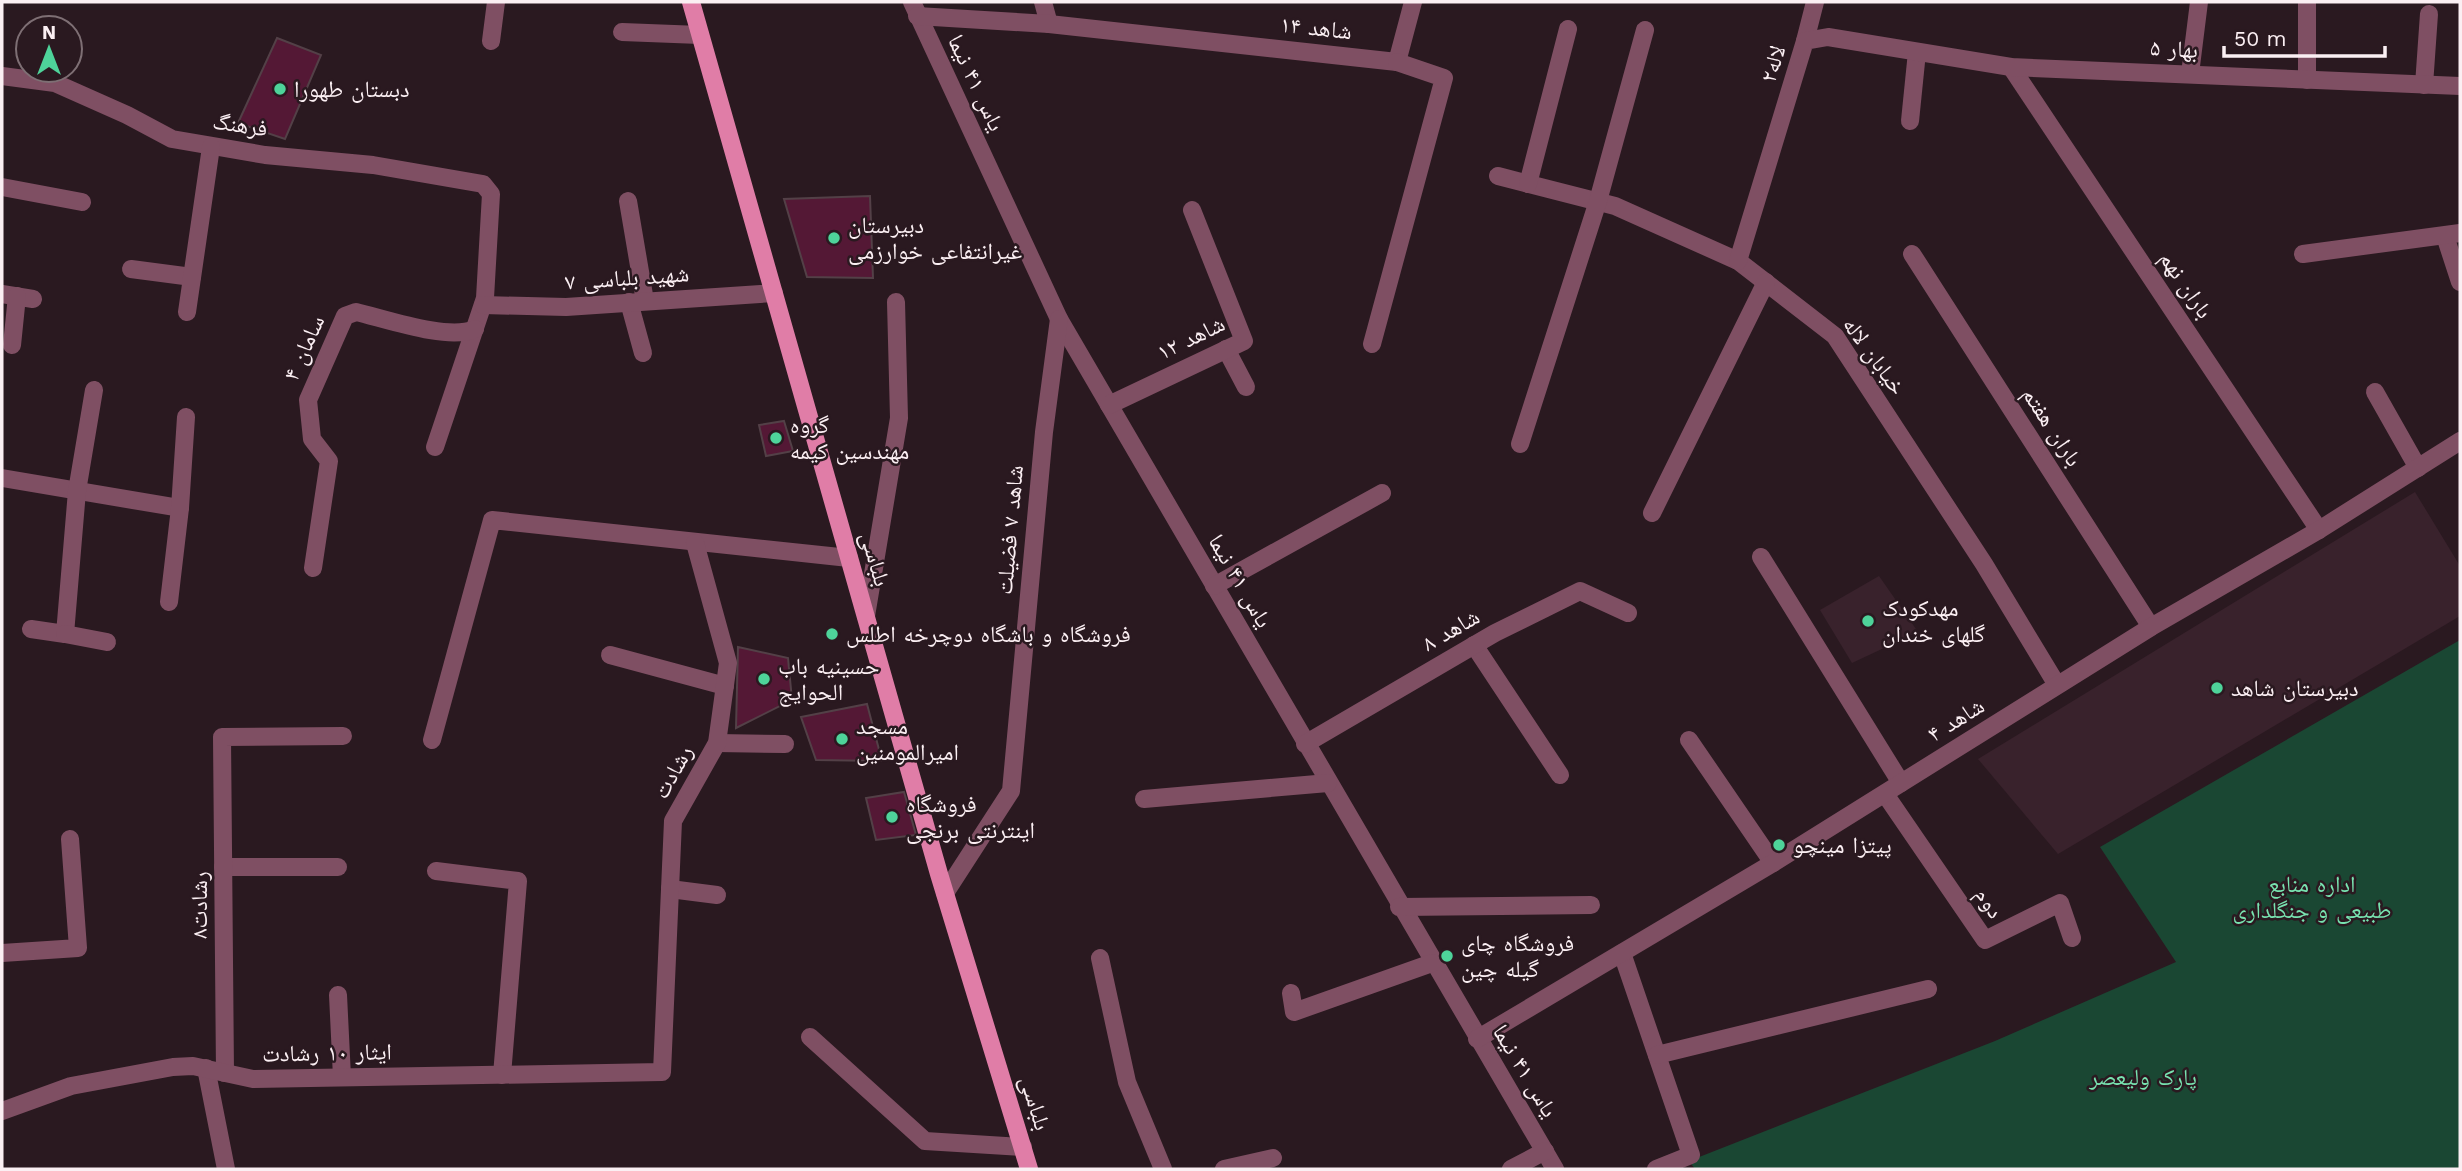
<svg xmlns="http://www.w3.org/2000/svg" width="2462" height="1171" font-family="'Work Sans','Noto Naskh Arabic',sans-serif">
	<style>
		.built { fill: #39222c }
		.green { fill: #1a4733 }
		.building { fill: #541835; stroke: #534047; stroke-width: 2 }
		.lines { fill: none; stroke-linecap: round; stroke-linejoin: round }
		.minor { stroke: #7f4f63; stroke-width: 18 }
		.major { stroke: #e07da7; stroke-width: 18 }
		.poi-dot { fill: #4ed39a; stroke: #2a1920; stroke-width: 2.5 }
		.labels { text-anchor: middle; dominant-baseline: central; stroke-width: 5; stroke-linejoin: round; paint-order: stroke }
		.street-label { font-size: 23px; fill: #fbeff3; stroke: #2a1920 }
		.poi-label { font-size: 23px; fill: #fbeff3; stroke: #2a1920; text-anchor: start }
		.park-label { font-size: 23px; fill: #78e3b0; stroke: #2a1920 }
	</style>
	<rect width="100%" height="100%" fill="#2a1920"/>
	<g class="built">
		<path d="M2415,492L2460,566V616L2058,854L1978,759Z"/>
		<path d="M1879,576L1918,632L1852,663L1820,610Z"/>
	</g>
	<path class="green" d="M2460,640V1169H1695L1689,1161L1995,1041L2176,962L2100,847Z"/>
	<g class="building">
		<path d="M277,38L321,55L285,139L238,123Z"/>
		<path d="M870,196L873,278L807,277L784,199Z"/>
		<path d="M784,421L793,451L766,456L759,425Z"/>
		<path d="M738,647L788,658L792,700L736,728Z"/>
		<path d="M867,704L882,761L816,760L801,717Z"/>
		<path d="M904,792L916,835L876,840L866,798Z"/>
	</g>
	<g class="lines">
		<g class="minor">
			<path d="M912,2L1059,319L1555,1169"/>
			<path d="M1043,2L1049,24"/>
			<path d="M2307,3V80"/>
			<path d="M917,16L1049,24L1397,62L1413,2"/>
			<path d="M622,32L700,35"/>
			<path d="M491,41L496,2"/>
			<path d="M1805,41L1815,2"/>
			<path d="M2011,67L2319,530"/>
			<path d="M2190,74L2199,2"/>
			<path d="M2,76L55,83L127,115L172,139L265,155L373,165L483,184L491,194L485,298L435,447"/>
			<path d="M2424,85L2429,14"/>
			<path d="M1910,121L1917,52"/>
			<path d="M1498,176L1615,206L1738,261L1835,336L1984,564L2057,685"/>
			<path d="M1528,184L1568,29"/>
			<path d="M2,187L82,202"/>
			<path d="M628,201L645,301"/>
			<path d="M2445,236L2460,282"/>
			<path d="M1912,254L2151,627"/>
			<path d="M2303,254L2460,233"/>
			<path d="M1738,261L1805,41L1828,37L2011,67L2460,86"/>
			<path d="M131,269L192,277"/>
			<path d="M2,294L33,299"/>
			<path d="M629,302L643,353"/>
			<path d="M483,305L566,307L774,293"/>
			<path d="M187,312L211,147"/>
			<path d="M1372,344L1444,78L1397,62"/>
			<path d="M12,345L17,296"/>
			<path d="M1226,349L1246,387"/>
			<path d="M2375,392L2418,468"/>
			<path d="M1109,405L1244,341L1192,210"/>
			<path d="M1520,444L1598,201L1645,30"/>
			<path d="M2,478L180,508"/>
			<path d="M1652,513L1766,282"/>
			<path d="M1761,557L1901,783"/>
			<path d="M313,568L329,461L312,439L308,400L345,316L356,312C386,319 448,341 475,329"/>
			<path d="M1214,586L1382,493"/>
			<path d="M169,602L180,508L186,417"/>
			<path d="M866,616L899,418L896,302"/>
			<path d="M31,629L65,634L77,491L94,390"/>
			<path d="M65,634L107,642"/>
			<path d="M1474,645L1560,775"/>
			<path d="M610,655L725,686"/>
			<path d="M432,740L492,520L849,558"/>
			<path d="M1689,740L1773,863"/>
			<path d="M717,743L785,744"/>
			<path d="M1305,744L1495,633L1580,591L1628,613"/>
			<path d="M1885,794L1985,940L2060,903L2072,938"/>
			<path d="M1144,799L1328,783"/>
			<path d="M223,867H338"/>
			<path d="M436,871L518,881L502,1075"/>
			<path d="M670,889L717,895"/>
			<path d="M945,893L1011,791L1044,432L1059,319"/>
			<path d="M1399,907L1591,905"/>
			<path d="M2,953L78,948L70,839"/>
			<path d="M1622,953L1691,1155L1656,1169"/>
			<path d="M1100,958L1127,1082L1163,1169"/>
			<path d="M1291,993L1294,1012L1432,963"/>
			<path d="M338,995L342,1077"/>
			<path d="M810,1037L925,1141L1023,1147"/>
			<path d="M1477,1039L1773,863L2151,627L2319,530L2460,441"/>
			<path d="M1657,1055L1928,989"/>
			<path d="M206,1068L226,1169"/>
			<path d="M225,1073L222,737L343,736"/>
			<path d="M2,1111L71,1086L173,1067L193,1066L253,1079L662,1072L673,821L717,743L728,663L695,543"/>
			<path d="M1224,1169L1273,1158"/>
			<path d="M1511,1169L1545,1151"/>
		</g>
		<path class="major" d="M691,2L939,874L1029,1169"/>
	</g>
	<g class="poi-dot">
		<circle cx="280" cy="89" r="7"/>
		<circle cx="834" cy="238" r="7"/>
		<circle cx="776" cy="438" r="7"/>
		<circle cx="1868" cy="621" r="7"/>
		<circle cx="832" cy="634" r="7"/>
		<circle cx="764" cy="679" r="7"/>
		<circle cx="2217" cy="688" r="7"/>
		<circle cx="842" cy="739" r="7"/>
		<circle cx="892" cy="817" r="7"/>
		<circle cx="1779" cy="845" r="7"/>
		<circle cx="1447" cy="956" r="7"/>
	</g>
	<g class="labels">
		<g class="street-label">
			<text transform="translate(1316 28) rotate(6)">شاهد ۱۴</text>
			<text transform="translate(2174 49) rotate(3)">بهار ۵</text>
			<text transform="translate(1773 64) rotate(-73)">لاله۲</text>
			<text transform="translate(976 83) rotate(65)">یاس ۴۱ نیما</text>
			<text transform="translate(240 125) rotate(8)">فرهنگ</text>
			<text transform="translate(627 278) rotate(-4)">شهید بلباسی ۷</text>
			<text transform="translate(2186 285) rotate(56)">باران نهم</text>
			<text transform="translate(1191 338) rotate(-26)">شاهد ۱۲</text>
			<text transform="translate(304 348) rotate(-66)">سامان ۴</text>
			<text transform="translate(1874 356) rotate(54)">خیابان لاله</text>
			<text transform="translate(2052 427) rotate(57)">باران هفتم</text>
			<text transform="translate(1010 530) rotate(-85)">شاهد ۷ فضیلت</text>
			<text transform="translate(875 559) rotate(74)">بلباسی</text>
			<text transform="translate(1240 581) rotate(60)">یاس ۴۱ نیما</text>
			<text transform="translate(1451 630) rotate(-30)">شاهد ۸</text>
			<text transform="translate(1956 720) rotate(-32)">شاهد ۴</text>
			<text transform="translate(673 772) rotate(-61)">رشادت</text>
			<text transform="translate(1989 903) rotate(56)">دوم</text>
			<text transform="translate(199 905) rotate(-90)">رشادت۸</text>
			<text transform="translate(327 1053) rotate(-1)">ایثار ۱۰ رشادت</text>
			<text transform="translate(1525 1071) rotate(59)">یاس ۴۱ نیما</text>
			<text transform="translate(1035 1103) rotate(73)">بلباسی</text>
		</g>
		<g class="poi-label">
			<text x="294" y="89">دبستان طهورا</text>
			<text x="848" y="225">دبیرستان<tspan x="848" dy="26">غیرانتفاعی خوارزمی</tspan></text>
			<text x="790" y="425">گروه<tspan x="790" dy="26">مهندسین کیمه</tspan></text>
			<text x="1882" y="608">مهدکودک<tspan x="1882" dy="26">گلهای خندان</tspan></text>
			<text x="846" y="634">فروشگاه و باشگاه دوچرخه اطلس</text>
			<text x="778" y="666">حسینیه باب<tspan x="778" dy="26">الحوایج</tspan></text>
			<text x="2231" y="688">دبیرستان شاهد</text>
			<text x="856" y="726">مسجد<tspan x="856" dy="26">امیرالمومنین</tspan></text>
			<text x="906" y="804">فروشگاه<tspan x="906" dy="26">اینترنتی برنجی</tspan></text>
			<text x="1793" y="845">پیتزا مینچو</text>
			<text x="1461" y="943">فروشگاه چای<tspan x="1461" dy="26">گیله‌ چین</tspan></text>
		</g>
		<g class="park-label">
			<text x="2312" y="884">اداره منابع<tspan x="2312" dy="26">طبیعی و جنگلداری</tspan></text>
			<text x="2143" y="1077">پارک ولیعصر</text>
		</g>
	</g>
	<rect width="2462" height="1171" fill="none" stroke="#fbeff3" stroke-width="7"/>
	<g transform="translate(49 49)"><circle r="33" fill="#2a1920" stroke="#7e6f74" stroke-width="2"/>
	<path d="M0-5L12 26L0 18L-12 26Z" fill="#4ed39a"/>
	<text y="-10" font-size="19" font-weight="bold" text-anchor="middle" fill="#fbeff3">N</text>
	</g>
	<path d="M2224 46v10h161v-10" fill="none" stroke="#fbeff3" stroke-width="3.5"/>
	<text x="2234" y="46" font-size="21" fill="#fbeff3" stroke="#2a1920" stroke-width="5" paint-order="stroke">50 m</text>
</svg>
